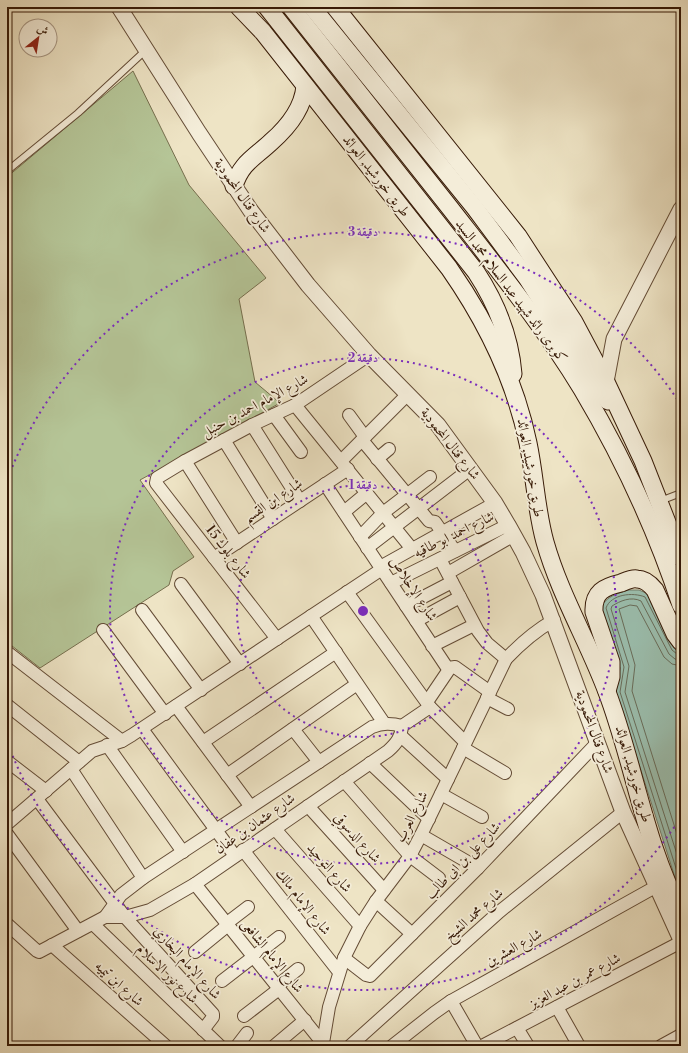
<svg xmlns="http://www.w3.org/2000/svg" width="688" height="1053" font-family="'Libre Bodoni',Amiri,serif">
	<style>
		.green { fill: #b5c597; stroke: #766f4e }
		.water { fill: #9bbfaf; stroke: #737d6b }
		.lines { fill: none; stroke-linecap: round; stroke-linejoin: round }
		.shore { stroke: #686c5a; stroke-width: 1 }
		.service-casing { stroke: #644c36; stroke-width: 8 }
		.minor-casing { stroke: #644c36; stroke-width: 14 }
		.tertiary-casing { stroke: #644c36; stroke-width: 17 }
		.secondary-casing { stroke: #361906; stroke-width: 19 }
		.service { stroke: #f4edd9; stroke-width: 6 }
		.minor { stroke: #f4edd9; stroke-width: 12 }
		.tertiary { stroke: #f4edd9; stroke-width: 15 }
		.secondary { stroke: #f4edd9; stroke-width: 17 }
		.ring { fill: none; stroke: #7b2cbf; stroke-width: 2; stroke-dasharray: 2 4 }
		.labels { text-anchor: middle; dominant-baseline: central; stroke-width: 3.5; stroke-linejoin: round; paint-order: stroke }
		.street-label { font-size: 14px; fill: #361906; stroke: #f4edd9 }
		.centre { fill: #7b2cbf; stroke: #f4edd9; stroke-width: 2 }
		.ring-label { font-size: 12px; text-anchor: middle; font-weight: bold; fill: #7b2cbf; stroke: #f4edd9; stroke-width: 3.5; stroke-linejoin: round; paint-order: stroke }
	</style>
	<rect width="100%" height="100%" fill="#eee4c5"/>
	<filter id="stains"><feTurbulence type="fractalNoise" baseFrequency=".005" numOctaves="4"/><feColorMatrix values="0 0 0 0 .2 0 0 0 0 .09 0 0 0 0 .02 0 0 0 .5 -.17"/></filter>
	<radialGradient id="worn" r=".72"><stop offset=".6" stop-color="#630" stop-opacity="0"/><stop offset="1" stop-color="#630" stop-opacity=".3"/></radialGradient>
	<path class="green" d="M133,71L189,185L266,278L239,299L255,382L280,403L140,480L194,557L173,571L169,585L40,668L7,642V177Z"/>
	<path class="water" d="M628,590H639L648,594L676,648L681,652V894L679,890L616,692L620,668L601,607C607,596 617,594 628,590Z"/>
	<g class="lines">
		<g class="shore">
			<path d="M681,655L677,654L672,650L645,597C633,592 611,594 606,608L624,667L620,692L681,884"/>
			<path d="M681,660L675,659L669,654L641,601C631,596 620,601 612,606L611,609L629,666L625,692L681,867"/>
			<path d="M681,666L672,664L664,657L637,606L630,605L619,609L635,665L632,691L681,847"/>
		</g>
		<defs>
			<g id="service">
				<path d="M7,171L78,113L146,50"/>
				<path d="M660,501L681,493"/>
			</g>
			<g id="minor">
				<path d="M295,405L412,549"/>
				<path d="M274,415L301,452"/>
				<path d="M349,415L365,437"/>
				<path d="M252,425L300,501"/>
				<path d="M224,440L273,519"/>
				<path d="M362,440L429,521L435,522L455,551"/>
				<path d="M377,459L389,449"/>
				<path d="M185,461L237,543"/>
				<path d="M341,461L408,394"/>
				<path d="M325,484L446,666L448,668L455,667L490,692"/>
				<path d="M344,512L367,493"/>
				<path d="M360,537L383,513L430,477"/>
				<path d="M367,548L470,469"/>
				<path d="M214,558L348,469"/>
				<path d="M440,559L478,631L487,643L506,659"/>
				<path d="M380,567L495,503"/>
				<path d="M448,573L514,535"/>
				<path d="M391,583L508,525"/>
				<path d="M181,584L240,664"/>
				<path d="M347,592L430,707L465,742"/>
				<path d="M406,606L452,582"/>
				<path d="M142,610L201,690"/>
				<path d="M311,616L384,723"/>
				<path d="M416,621L460,597"/>
				<path d="M103,630L165,714"/>
				<path d="M277,639L156,483L157,478L185,461L252,425L295,405L369,355"/>
				<path d="M432,646L474,625"/>
				<path d="M7,652L122,741"/>
				<path d="M487,698L508,709"/>
				<path d="M427,702L450,668"/>
				<path d="M7,705L79,762"/>
				<path d="M176,706L251,807"/>
				<path d="M142,729L235,856"/>
				<path d="M293,729L319,762"/>
				<path d="M401,736L448,779"/>
				<path d="M203,742L336,652"/>
				<path d="M107,745L183,852"/>
				<path d="M463,748L505,773"/>
				<path d="M7,761L46,791"/>
				<path d="M370,763L429,819"/>
				<path d="M71,769L143,878"/>
				<path d="M227,775L357,684"/>
				<path d="M344,781L410,856L439,878"/>
				<path d="M441,794L482,817"/>
				<path d="M37,799L125,917L213,1014V1017L203,1030"/>
				<path d="M308,806L384,890"/>
				<path d="M7,824L92,751L122,741L132,735L382,569"/>
				<path d="M275,829L360,926"/>
				<path d="M7,834L78,931"/>
				<path d="M421,835L478,868"/>
				<path d="M243,850L339,972"/>
				<path d="M195,884L325,1046"/>
				<path d="M376,901L412,934"/>
				<path d="M105,917L121,895L143,878L372,727C383,723 391,723 402,726"/>
				<path d="M227,923L248,907"/>
				<path d="M7,924L37,951L39,952L105,917H125L150,910L195,884L388,751C397,743 401,737 402,726L430,707"/>
				<path d="M93,924L220,1046"/>
				<path d="M52,945L166,1046"/>
				<path d="M195,952L228,925"/>
				<path d="M344,958L366,975L370,976L478,868L597,743"/>
				<path d="M222,981L279,937"/>
				<path d="M277,986L298,969"/>
				<path d="M451,1001L477,1046"/>
				<path d="M557,1007L579,1046"/>
				<path d="M244,1016L279,989"/>
				<path d="M517,1028L528,1046"/>
				<path d="M323,1043L329,1007L344,958L360,926L376,901L410,856L421,835L506,659C521,643 535,631 554,620"/>
				<path d="M237,1046L247,1033"/>
				<path d="M274,1046L305,1020"/>
				<path d="M350,1046L499,912L623,812"/>
				<path d="M392,1046L434,1013L451,1001L657,886"/>
				<path d="M482,1046L681,942"/>
				<path d="M661,1046L681,1035"/>
			</g>
			<g id="tertiary">
				<path d="M119,7L199,133L251,211L308,285L369,355L438,425L495,503L508,525L523,552L543,595L623,812L681,940"/>
				<path d="M606,382L614,339L681,209"/>
			</g>
			<g id="secondary">
				<path d="M239,7L263,32L449,268C486,321 515,380 528,443C535,476 536,510 545,542C560,595 588,641 607,692C634,763 645,845 681,912"/>
				<path d="M267,7L476,272C497,304 510,336 513,374"/>
				<path d="M291,7C344,74 397,141 450,208C496,267 543,325 582,389C623,458 656,529 681,605"/>
				<path d="M312,7L475,208L527,278L554,320L587,374L608,401"/>
				<path d="M335,7L518,236L574,322L606,382L643,461L681,558"/>
				<path d="M234,186C241,163 254,158 271,142C287,128 303,109 305,86"/>
				<path d="M607,691L611,677V662L594,612C593,592 604,587 621,583C626,581 632,578 637,579C644,579 651,585 655,590L675,634L681,642"/>
			</g>
		</defs>
		<use href="#service" class="service-casing"/>
		<use href="#minor" class="minor-casing"/>
		<use href="#tertiary" class="tertiary-casing"/>
		<use href="#secondary" class="secondary-casing"/>
		<use href="#service" class="service"/>
		<use href="#minor" class="minor"/>
		<use href="#tertiary" class="tertiary"/>
		<use href="#secondary" class="secondary"/>
	</g>
	<g class="ring">
		<circle cx="363" cy="611" r="126"/>
		<circle cx="363" cy="611" r="253"/>
		<path d="M681 817A379 379 0 0 1 8 744M8 478A379 379 0 0 1 681 405"/>
	</g>
	<g class="labels">
		<g class="street-label">
			<text transform="translate(376 176) rotate(52)">طريق خورشيد, العوائد</text>
			<text transform="translate(242 196) rotate(55)">شارع قنال المحمودية</text>
			<text transform="translate(511 291) rotate(53)">كوبرى رائد شهيد عبد السلام محمد السيد</text>
			<text transform="translate(255 406) rotate(-28)">شارع الإمام احمد بن حنبل</text>
			<text transform="translate(450 444) rotate(52)">شارع قنال المحمودية</text>
			<text transform="translate(530 468) rotate(80)">طريق خورشيد, العوائد</text>
			<text transform="translate(273 501) rotate(-34)">شارع ابن القسم</text>
			<text transform="translate(454 535) rotate(-26)">شارع احمد ابو طاقيه</text>
			<text transform="translate(228 552) rotate(52)">شارع بلوك 15</text>
			<text transform="translate(413 589) rotate(56)">شارع الإخلاص</text>
			<text transform="translate(594 732) rotate(70)">شارع قنال المحمودية</text>
			<text transform="translate(633 774) rotate(74)">طريق خورشيد, العوائد</text>
			<text transform="translate(412 817) rotate(-63)">شارع العرب</text>
			<text transform="translate(255 824) rotate(-35)">شارع عثمان بن عفان</text>
			<text transform="translate(357 838) rotate(48)">شارع الدسوقي</text>
			<text transform="translate(463 861) rotate(-46)">شارع على بن ابى طالب</text>
			<text transform="translate(329 868) rotate(49)">شارع التوحيد</text>
			<text transform="translate(303 902) rotate(52)">شارع الإمام مالك</text>
			<text transform="translate(474 915) rotate(-41)">شارع محمد الشيخ</text>
			<text transform="translate(514 948) rotate(-29)">شارع العشرين</text>
			<text transform="translate(272 956) rotate(51)">شارع الإمام الشافعى</text>
			<text transform="translate(187 963) rotate(48)">شارع الإمام البخاري</text>
			<text transform="translate(167 974) rotate(44)">شارع نور الاسلام</text>
			<text transform="translate(575 981) rotate(-28)">شارع عمر بن عبد العزيز</text>
			<text transform="translate(119 984) rotate(42)">شارع ابن تيميه</text>
		</g>
	</g>
	<circle cx="363" cy="611" r="6" class="centre"/>
	<g class="ring-label">
		<text x="363" y="236">3 دقيقة</text>
		<text x="363" y="362">2 دقيقة</text>
		<text x="363" y="489">1 دقيقة</text>
	</g>
	<rect width="688" height="1053" fill="none" stroke="#eee4c5" stroke-width="24"/>
	<rect x="8" y="8" width="672" height="1037" fill="none" stroke="#361906" stroke-width="2"/>
	<rect x="12" y="12" width="664" height="1029" fill="none" stroke="#361906"/>
	<g transform="translate(38 38) rotate(30)"><circle r="19" fill="#f4edd9" stroke="#a89885"/>
	<path d="M0-3L7 15L0 10L-7 15Z" fill="#8f2418"/>
	<text y="-6" font-size="11" font-weight="bold" text-anchor="middle" fill="#361906">ش</text>
	</g>
	<rect width="100%" height="100%" filter="url(#stains)"/>
	<rect width="100%" height="100%" fill="url(#worn)"/>
</svg>
